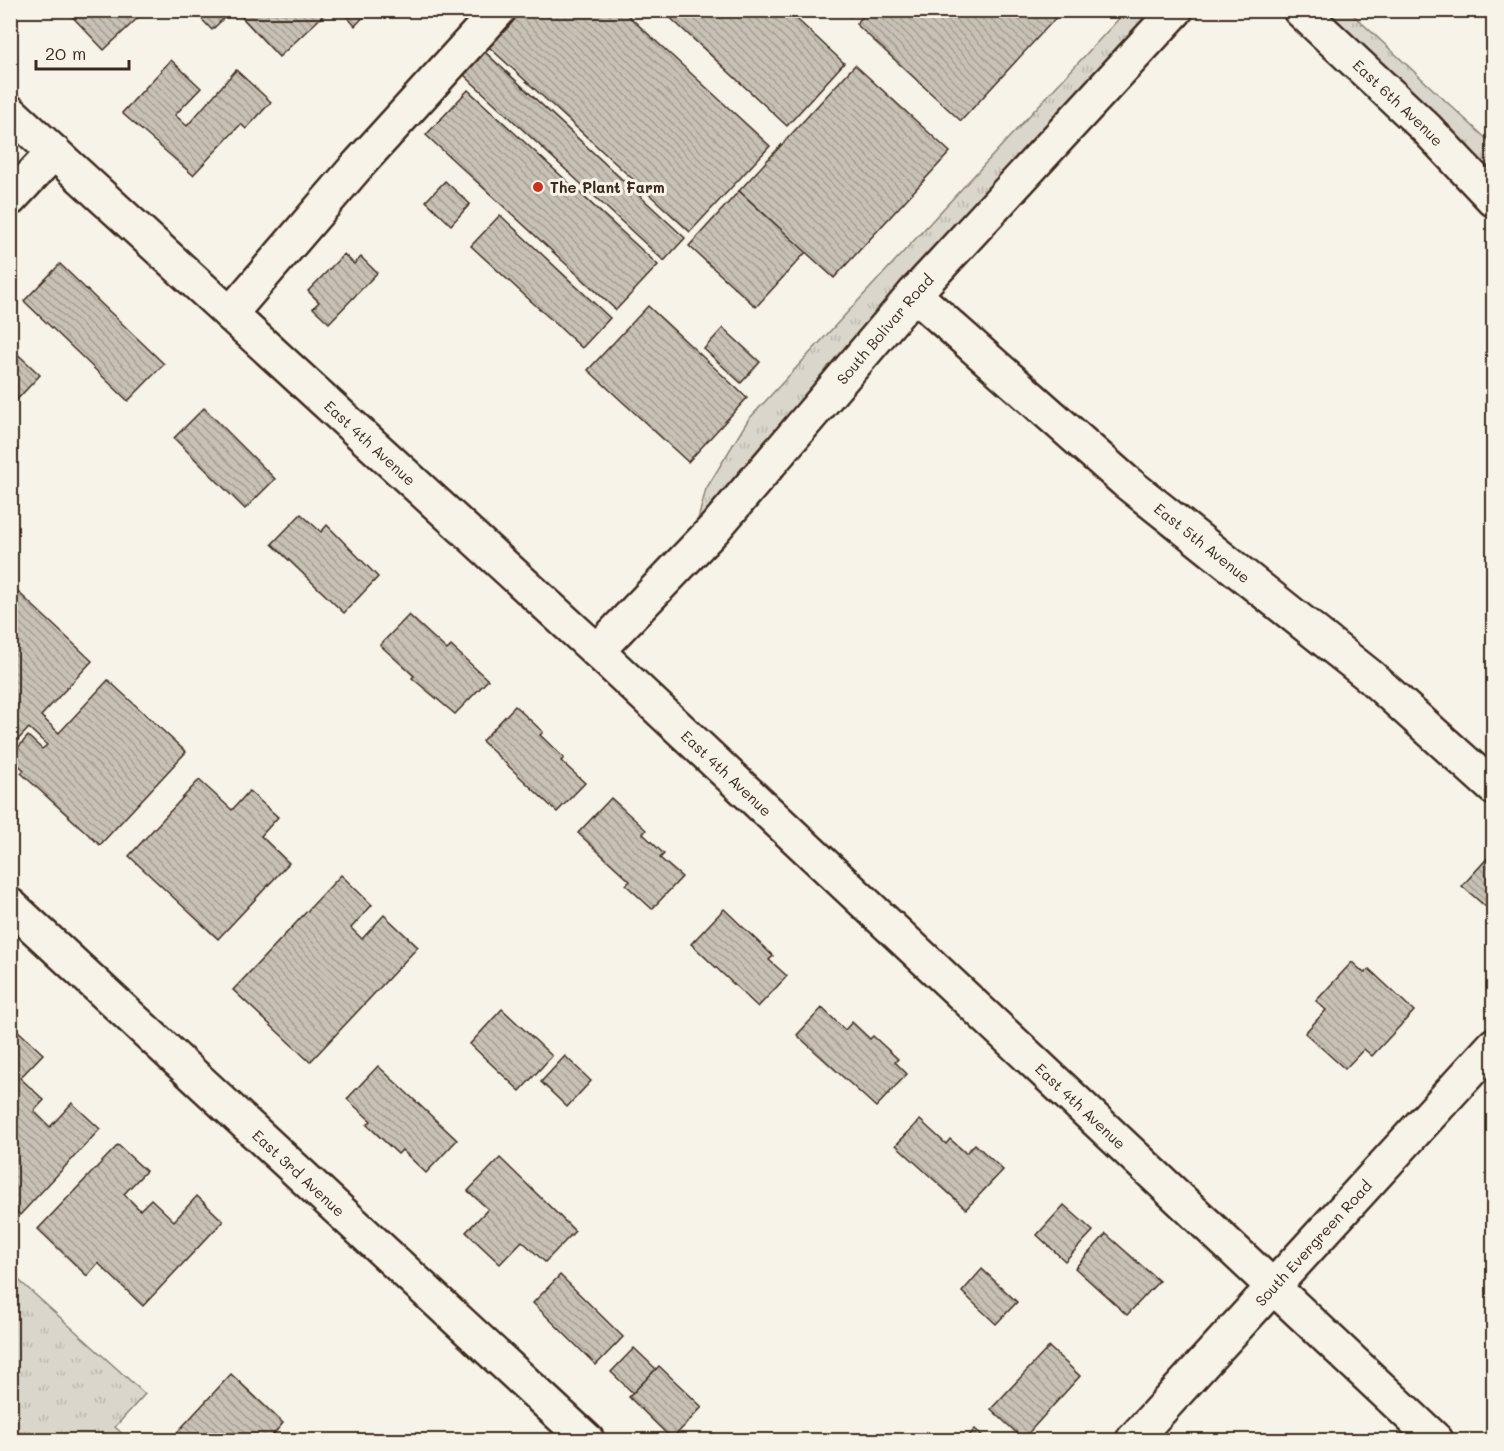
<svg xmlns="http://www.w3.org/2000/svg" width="1504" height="1451" font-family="Mali,sans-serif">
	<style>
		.grass { fill: url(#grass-tufts); stroke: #8b8074; stroke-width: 1.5 }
		.building { fill: url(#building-back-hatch); stroke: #3b2a1e; stroke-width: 1.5 }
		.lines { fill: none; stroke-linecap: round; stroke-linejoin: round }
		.minor-casing { stroke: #3b2a1e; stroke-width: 38 }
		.major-casing { stroke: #3b2a1e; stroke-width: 38 }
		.minor { stroke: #f7f3e8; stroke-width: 33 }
		.major { stroke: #f7f3e8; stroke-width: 33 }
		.poi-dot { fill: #c8321e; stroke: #f7f3e8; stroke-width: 2 }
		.labels { text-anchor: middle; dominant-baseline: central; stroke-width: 6; stroke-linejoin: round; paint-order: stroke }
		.street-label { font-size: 15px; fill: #3b2a1e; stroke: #f7f3e8 }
		.poi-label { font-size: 15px; font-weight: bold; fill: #3b2a1e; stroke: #f7f3e8; text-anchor: start }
	</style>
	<defs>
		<pattern id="grass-tufts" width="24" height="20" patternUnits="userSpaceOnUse" patternTransform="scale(1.5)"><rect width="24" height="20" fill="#dbd6cb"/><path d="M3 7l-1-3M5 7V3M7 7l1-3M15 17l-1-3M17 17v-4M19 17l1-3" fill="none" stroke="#bdb8ae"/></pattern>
		<pattern id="building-back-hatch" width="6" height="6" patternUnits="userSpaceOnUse" patternTransform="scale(1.5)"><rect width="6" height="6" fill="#c8c1b6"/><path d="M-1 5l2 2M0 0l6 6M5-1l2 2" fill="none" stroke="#a49d93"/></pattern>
	</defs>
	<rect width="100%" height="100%" fill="#f7f3e8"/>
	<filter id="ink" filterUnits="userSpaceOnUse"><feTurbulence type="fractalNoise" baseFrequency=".0167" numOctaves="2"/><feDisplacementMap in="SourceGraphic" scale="12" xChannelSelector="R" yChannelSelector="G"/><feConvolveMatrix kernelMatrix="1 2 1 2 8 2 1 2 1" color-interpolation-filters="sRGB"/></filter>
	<g filter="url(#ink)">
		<g class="grass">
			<path d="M1126,11H1156L856,335L696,527L706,489L748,420Z"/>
			<path d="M1323,11H1349L1493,145V181Z"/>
			<path d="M11,1273L145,1394L115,1427L129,1440H11Z"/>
		</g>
		<g class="building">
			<path d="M66,10H146L104,50Z"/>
			<path d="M193,10H232L212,30Z"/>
			<path d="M235,10H329L279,57Z"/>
			<path d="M341,10H370L355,26Z"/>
			<path d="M429,10H447L439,19Z"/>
			<path d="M522,10H622L770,146L690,232L489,47Z"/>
			<path d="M662,10H787L844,63L787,126Z"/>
			<path d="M842,10H856L850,17Z"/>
			<path d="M868,10H1063L961,121L856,24Z"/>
			<path d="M485,52L685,238L664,261L464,75Z"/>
			<path d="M171,60L201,88L175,115L187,126L236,70L271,102L246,129L241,124L193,175L122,113Z"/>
			<path d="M855,65L950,152L834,278L739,191Z"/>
			<path d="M468,90L658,265L616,310L426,135Z"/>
			<path d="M445,181L470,204L451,225L426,201Z"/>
			<path d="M739,191L806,252L756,307L689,246Z"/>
			<path d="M500,215L610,318L582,348L471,246Z"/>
			<path d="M344,254L354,264L361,257L377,273L329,323L313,308L319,302L308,291Z"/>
			<path d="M60,264L164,364L128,401L24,301Z"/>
			<path d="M648,306L747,398L688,462L588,370Z"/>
			<path d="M723,328L760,362L741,383L704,349Z"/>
			<path d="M10,347L40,375L10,407Z"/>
			<path d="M204,408L275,479L245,509L174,438Z"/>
			<path d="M301,514L321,532L327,525L378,577L344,613L272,544Z"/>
			<path d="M15,589L92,661L41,716L59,733L108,680L186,752L100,845L21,773L24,770L10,757L28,736L42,749L47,745L29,728L10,748V593Z"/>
			<path d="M409,615L447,650L451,646L488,680L455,714L412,678L414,676L380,645Z"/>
			<path d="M515,706L543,732L540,735L564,758L561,761L585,783L557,812L482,741Z"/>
			<path d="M199,780L232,810L249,791L278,817L261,836L289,863L218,939L129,856Z"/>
			<path d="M611,798L646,830L643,834L664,854L660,858L682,877L652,909L626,885L630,881L578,833Z"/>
			<path d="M1494,851V914L1462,886Z"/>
			<path d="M341,875L372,905L351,928L362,939L384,915L418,947L310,1062L233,990Z"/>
			<path d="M724,909L773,956L769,960L787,976L758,1007L691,944Z"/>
			<path d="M1352,962L1364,973L1369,969L1414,1011L1372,1056L1364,1049L1345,1069L1305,1033L1326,1010L1316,1001Z"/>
			<path d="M822,1008L845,1030L852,1022L870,1039L873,1036L898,1059L895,1062L907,1074L876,1107L797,1035Z"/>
			<path d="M502,1009L552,1056L520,1091L470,1044Z"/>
			<path d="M16,1029L43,1054L20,1078L44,1100L34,1111L50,1127L72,1103L100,1129L20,1215L10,1205V1036Z"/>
			<path d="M565,1056L591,1081L567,1107L541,1082Z"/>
			<path d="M378,1066L457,1140L426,1173L402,1150L398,1154L367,1125L371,1121L347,1099Z"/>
			<path d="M920,1120L946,1144L950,1139L966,1153L975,1144L1003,1170L966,1209L896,1145Z"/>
			<path d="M118,1145L146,1171L124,1194L140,1210L151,1199L174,1221L197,1196L223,1221L143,1306L98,1263L87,1276L38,1229Z"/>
			<path d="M500,1158L575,1231L545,1262L522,1241L500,1264L466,1232L488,1209L468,1191Z"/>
			<path d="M1064,1205L1093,1231L1065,1261L1037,1235Z"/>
			<path d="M1106,1234L1159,1281L1127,1315L1075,1268Z"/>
			<path d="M982,1269L1017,1302L996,1324L962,1292Z"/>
			<path d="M560,1275L623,1337L596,1365L533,1303Z"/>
			<path d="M1049,1347L1080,1376L1023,1439L991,1409Z"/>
			<path d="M634,1348L656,1369L633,1393L611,1372Z"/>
			<path d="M659,1366L702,1407L672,1439L629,1397Z"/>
			<path d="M231,1374L283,1423L272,1436L276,1440H170Z"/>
			<path d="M975,1429L987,1440H965Z"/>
		</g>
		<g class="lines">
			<defs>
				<g id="minor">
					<path id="s1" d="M1300,10L1426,128L1494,200"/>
					<path id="s2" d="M10,112L597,651L1436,1440"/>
					<path d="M10,199L54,152"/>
					<path id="s3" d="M914,294L1125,481L1371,677L1494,788"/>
					<path d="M230,314L357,166L499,10"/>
					<path id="s4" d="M597,651L715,528L914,294L1176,10"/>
					<path id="s5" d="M10,905L587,1440"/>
				</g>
				<g id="major">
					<path id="s6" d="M1133,1440L1494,1045"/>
				</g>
			</defs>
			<use href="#minor" class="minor-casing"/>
			<use href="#major" class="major-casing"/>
			<use href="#minor" class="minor"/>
			<use href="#major" class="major"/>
		</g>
	</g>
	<circle class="poi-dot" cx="538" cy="187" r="6"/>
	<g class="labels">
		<g class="street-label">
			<text stroke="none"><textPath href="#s1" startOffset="135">East 6th Avenue</textPath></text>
			<text stroke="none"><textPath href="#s4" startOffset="432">South Bolivar Road</textPath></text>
			<text stroke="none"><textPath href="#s2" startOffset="489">East 4th Avenue</textPath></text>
			<text stroke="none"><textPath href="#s3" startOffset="381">East 5th Avenue</textPath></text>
			<text stroke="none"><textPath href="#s2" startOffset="975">East 4th Avenue</textPath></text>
			<text stroke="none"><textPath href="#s2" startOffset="1461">East 4th Avenue</textPath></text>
			<text stroke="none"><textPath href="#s5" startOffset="394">East 3rd Avenue</textPath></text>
			<text stroke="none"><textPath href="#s6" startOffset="267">South Evergreen Road</textPath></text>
		</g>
		<g class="poi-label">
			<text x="550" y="187">The Plant Farm</text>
		</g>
	</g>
	<rect width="1504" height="1451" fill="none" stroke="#f7f3e8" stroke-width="36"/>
	<rect x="18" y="18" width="1468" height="1415" fill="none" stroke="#3b2a1e" stroke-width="2" filter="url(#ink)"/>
	<path d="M36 60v9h93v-9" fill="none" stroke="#3b2a1e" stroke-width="3"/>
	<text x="45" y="60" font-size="18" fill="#3b2a1e" stroke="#f7f3e8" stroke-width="4.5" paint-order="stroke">20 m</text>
</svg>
